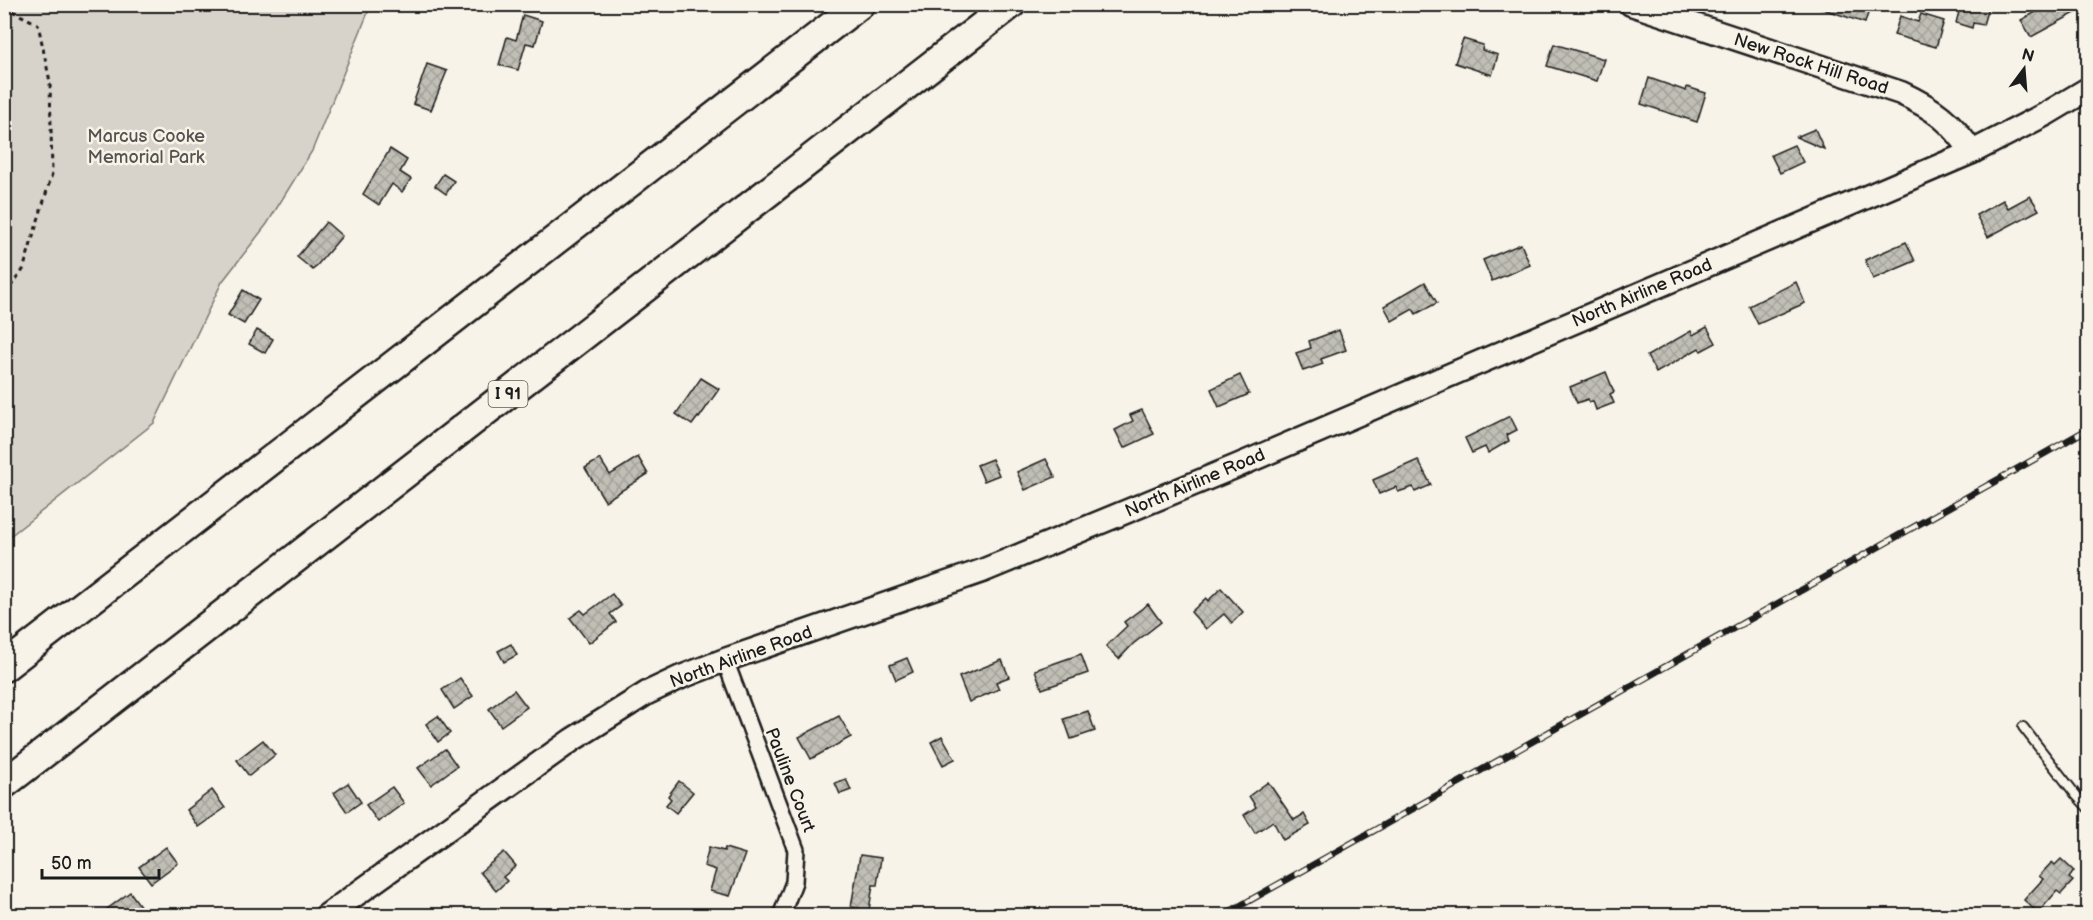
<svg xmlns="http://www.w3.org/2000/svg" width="2093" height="920" font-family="'Balsamiq Sans',sans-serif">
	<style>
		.green { fill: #d7d3cb; stroke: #7a7874; stroke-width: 1.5 }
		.building { fill: url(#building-cross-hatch); stroke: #1c1c1c; stroke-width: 1.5 }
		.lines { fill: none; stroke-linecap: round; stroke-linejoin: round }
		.lane-casing { stroke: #1c1c1c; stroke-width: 12 }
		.street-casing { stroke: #1c1c1c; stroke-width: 20 }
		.secondary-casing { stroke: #1c1c1c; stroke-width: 27 }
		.highway-casing { stroke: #1c1c1c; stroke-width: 33 }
		.path { stroke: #1c1c1c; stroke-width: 3; stroke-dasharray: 4.5 4.5; stroke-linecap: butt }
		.lane { stroke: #f7f3e8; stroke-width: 8 }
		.street { stroke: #f7f3e8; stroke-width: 15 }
		.secondary { stroke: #f7f3e8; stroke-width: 22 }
		.highway { stroke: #f7f3e8; stroke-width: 28 }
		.rail-casing { stroke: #1c1c1c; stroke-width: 7 }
		.rail { stroke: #f7f3e8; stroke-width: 4.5; stroke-dasharray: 14; stroke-linecap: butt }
		.labels { text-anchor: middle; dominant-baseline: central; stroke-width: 5; stroke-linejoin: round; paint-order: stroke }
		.shield { fill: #f7f3e8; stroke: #5e5c59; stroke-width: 1.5 }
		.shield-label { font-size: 16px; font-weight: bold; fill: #1c1c1c }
		.street-label { font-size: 18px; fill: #1c1c1c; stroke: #f7f3e8 }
		.park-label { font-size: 18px; fill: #545351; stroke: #f7f3e8 }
	</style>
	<defs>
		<pattern id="building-cross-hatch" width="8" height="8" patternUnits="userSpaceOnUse" patternTransform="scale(1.5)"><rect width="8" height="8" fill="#c0beb5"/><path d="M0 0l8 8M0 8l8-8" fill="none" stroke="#a4a39b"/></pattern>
	</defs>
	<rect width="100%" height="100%" fill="#f7f3e8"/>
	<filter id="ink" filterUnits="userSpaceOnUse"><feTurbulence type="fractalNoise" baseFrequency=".0167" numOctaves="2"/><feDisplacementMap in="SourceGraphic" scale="12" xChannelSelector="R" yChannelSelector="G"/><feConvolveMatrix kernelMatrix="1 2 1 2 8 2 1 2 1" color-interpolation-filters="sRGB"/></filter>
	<g filter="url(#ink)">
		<path class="green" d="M5,4L371,5L312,151L267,224L222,282L154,423L5,540Z"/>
		<g class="building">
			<path d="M1818,4H1863L1870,7L1865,23L1817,7Z"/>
			<path d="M1961,4H1989L1983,25L1973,23L1972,28L1956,23Z"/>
			<path d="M2037,4H2088V6L2031,37L2021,20L2040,10Z"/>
			<path d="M1921,14L1944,21L1936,47L1894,35L1900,16L1918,22Z"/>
			<path d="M523,15L542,21L535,45L526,43L518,70L499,65L507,37L516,40Z"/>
			<path d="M1463,39L1483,45L1482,50L1498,55L1492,75L1455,63Z"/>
			<path d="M1554,44L1604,59L1597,81L1547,66Z"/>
			<path d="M427,64L447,71L431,110L413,104Z"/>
			<path d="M1649,78L1686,91L1687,87L1706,93L1697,122L1641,104Z"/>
			<path d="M1815,129L1824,149L1796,137Z"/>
			<path d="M1794,145L1803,162L1780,173L1771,155Z"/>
			<path d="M390,149L407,160L400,172L411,179L402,192L392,184L379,205L363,194Z"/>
			<path d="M443,174L454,181L446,194L435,186Z"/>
			<path d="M2030,196L2039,210L1988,237L1976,215L2003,200L2008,208Z"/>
			<path d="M326,222L342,236L313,270L297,257Z"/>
			<path d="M1906,242L1915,261L1873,279L1865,260Z"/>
			<path d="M1521,244L1530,265L1492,281L1483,260Z"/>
			<path d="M1425,282L1437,303L1416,314L1413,309L1392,321L1384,306Z"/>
			<path d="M1796,282L1805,303L1758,324L1749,306Z"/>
			<path d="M243,290L259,300L244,324L228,315Z"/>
			<path d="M1707,327L1716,343L1701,351L1699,348L1656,373L1647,356L1691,331L1693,335Z"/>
			<path d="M257,330L273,339L265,353L249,344Z"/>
			<path d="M1339,330L1346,350L1321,359L1323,364L1303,371L1296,353L1311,348L1309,341Z"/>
			<path d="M1606,372L1614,392L1610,394L1614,403L1596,410L1593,401L1589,402L1588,399L1577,403L1570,387Z"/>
			<path d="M1240,375L1249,394L1219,407L1211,389Z"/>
			<path d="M701,378L719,389L699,418L698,417L692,425L676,414Z"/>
			<path d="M1142,410L1154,434L1124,448L1115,430L1133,421L1130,415Z"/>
			<path d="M1510,416L1517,430L1507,435L1509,441L1488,453L1485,447L1472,453L1465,438Z"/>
			<path d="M638,457L648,474L605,501L585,468L600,459L610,475Z"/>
			<path d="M992,459L999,475L984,481L977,465Z"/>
			<path d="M1046,459L1055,477L1025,490L1017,472Z"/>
			<path d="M1418,460L1431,485L1415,492L1413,487L1398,492L1396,487L1379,494L1373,480Z"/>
			<path d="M1221,588L1243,612L1232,623L1224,614L1206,629L1191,612L1206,598L1208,601Z"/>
			<path d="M612,594L621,606L610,614L616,622L589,643L570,618L581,610L585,614Z"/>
			<path d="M1148,604L1161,622L1133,644L1119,659L1106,646L1127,626L1124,622Z"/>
			<path d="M511,644L517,655L504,662L498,651Z"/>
			<path d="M1081,654L1088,673L1042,689L1035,670Z"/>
			<path d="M907,658L913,672L896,680L890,665Z"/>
			<path d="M1002,660L1009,677L996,682L999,689L969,702L959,677Z"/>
			<path d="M460,678L473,696L454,709L442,690Z"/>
			<path d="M514,690L527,707L501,726L489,709Z"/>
			<path d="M1088,711L1095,731L1071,739L1064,719Z"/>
			<path d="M438,716L450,733L438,742L426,724Z"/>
			<path d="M839,716L851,737L811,759L799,737Z"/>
			<path d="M942,736L955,759L943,765L931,742Z"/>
			<path d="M263,740L275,755L249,776L237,760Z"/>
			<path d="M445,749L457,766L431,785L418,768Z"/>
			<path d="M846,779L851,790L840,794L835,783Z"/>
			<path d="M679,781L693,792L676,813L666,805L671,799L668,796Z"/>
			<path d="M1268,782L1294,820L1304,814L1310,825L1283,840L1273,821L1255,833L1244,815L1256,807L1249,796Z"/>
			<path d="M348,783L361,802L347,812L334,793Z"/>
			<path d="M392,787L404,803L378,822L366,805Z"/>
			<path d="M212,790L225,808L198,827L186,810Z"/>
			<path d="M166,847L178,863L151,883L139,867Z"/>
			<path d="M709,847L724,851L725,848L745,854L730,896L710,891L716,870L704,866Z"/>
			<path d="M504,852L516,866L503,877L507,881L496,891L480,872Z"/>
			<path d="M860,855L881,858L877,885H873L869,910L851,907Z"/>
			<path d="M2061,859L2074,871L2069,878L2073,881L2061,894L2057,891L2038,913L2024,900L2043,879L2039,876L2052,862L2055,865Z"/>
			<path d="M130,892L141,907L129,915H99Z"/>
		</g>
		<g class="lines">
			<defs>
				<path id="lane" d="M2023,727L2076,795L2088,808"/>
				<path id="street" d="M725,660L796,850L794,882L781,916"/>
				<g id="secondary">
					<path d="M1631,4L1901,93C1935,109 1951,121 1972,152"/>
					<path d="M326,916L572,740L647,693L681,677L725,660L982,571L1237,466L1972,152L2046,114L2088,89"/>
				</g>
				<g id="highway">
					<path d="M4,667L860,4"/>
					<path d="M4,784L1011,4"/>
				</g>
			</defs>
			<use href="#lane" class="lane-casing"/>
			<use href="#street" class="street-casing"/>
			<use href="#secondary" class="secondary-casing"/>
			<use href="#highway" class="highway-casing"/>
			<path class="path" d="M4,7L38,24L50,82L52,174L23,270L4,295"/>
			<use href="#lane" class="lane"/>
			<use href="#street" class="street"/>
			<use href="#secondary" class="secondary"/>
			<use href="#highway" class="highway"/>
			<defs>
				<path id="rail" d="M1222,916L2088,429"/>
			</defs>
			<use href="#rail" class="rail-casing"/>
			<use href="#rail" class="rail"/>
		</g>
	</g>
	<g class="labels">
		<rect class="shield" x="488.5" y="381" width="39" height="26" rx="4.5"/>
		<g class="shield-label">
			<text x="508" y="394">I 91</text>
		</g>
		<g class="street-label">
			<text transform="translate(1811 64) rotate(18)">New Rock Hill Road</text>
			<text transform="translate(1642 293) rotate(-23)">North Airline Road</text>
			<text transform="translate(1195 483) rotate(-23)">North Airline Road</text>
			<text transform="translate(741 657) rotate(-20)">North Airline Road</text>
			<text transform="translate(790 780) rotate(69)">Pauline Court</text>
		</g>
		<g class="park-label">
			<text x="146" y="136">Marcus Cooke<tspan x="146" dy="21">Memorial Park</tspan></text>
		</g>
	</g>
	<rect width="2093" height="920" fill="none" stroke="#f7f3e8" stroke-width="24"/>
	<rect x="12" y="12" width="2069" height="896" fill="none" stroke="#1c1c1c" stroke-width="2" filter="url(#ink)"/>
	<g transform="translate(2024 69) rotate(16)" stroke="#f7f3e8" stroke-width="4.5" paint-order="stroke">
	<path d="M0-4.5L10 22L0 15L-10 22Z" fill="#1c1c1c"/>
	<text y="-9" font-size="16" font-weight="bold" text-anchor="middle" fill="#1c1c1c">N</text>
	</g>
	<path d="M42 869v9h117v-9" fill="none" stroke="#1c1c1c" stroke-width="3"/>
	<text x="51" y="869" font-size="18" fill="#1c1c1c" stroke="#f7f3e8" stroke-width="4.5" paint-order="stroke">50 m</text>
</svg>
